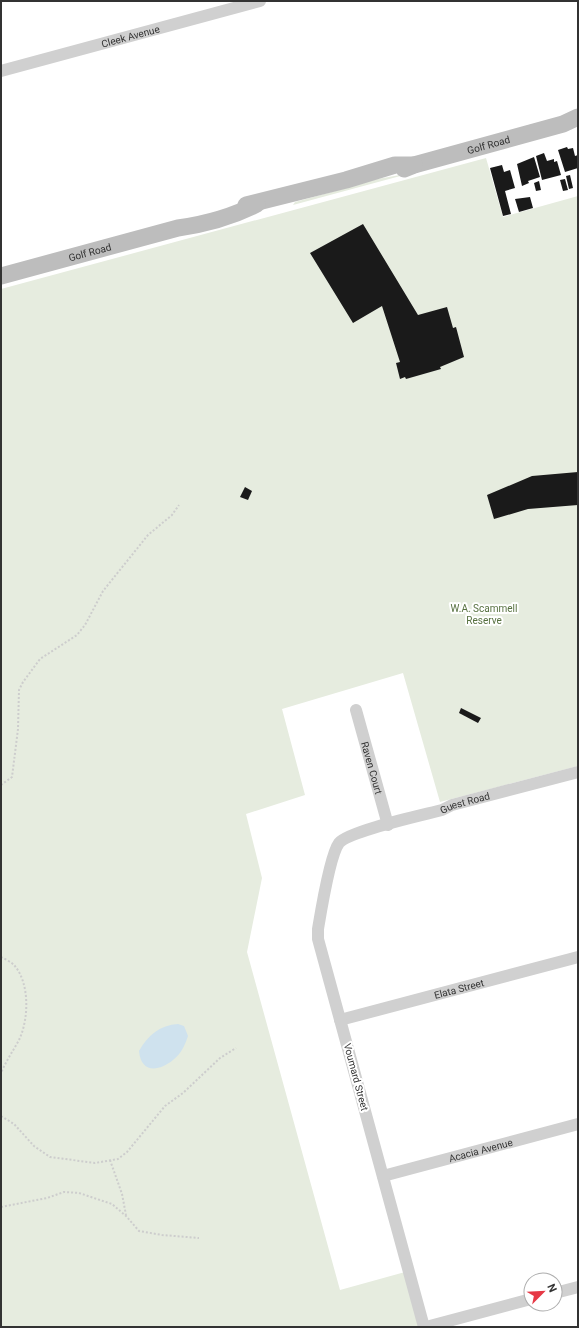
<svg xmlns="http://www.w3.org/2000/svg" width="579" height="1328" font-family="Roboto,sans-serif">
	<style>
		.green { fill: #e6ecdf }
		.water { fill: #cfe2ee }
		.building { fill: #1a1a1a }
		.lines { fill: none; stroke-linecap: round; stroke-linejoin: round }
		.path { stroke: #cdcdcd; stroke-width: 2; stroke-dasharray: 2 2; stroke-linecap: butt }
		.street { stroke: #d0d0d0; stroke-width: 12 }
		.secondary { stroke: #bdbdbd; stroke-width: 17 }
		.labels { text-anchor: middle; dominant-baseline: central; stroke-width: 4; stroke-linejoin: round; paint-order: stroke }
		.street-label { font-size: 10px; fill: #333; stroke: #fff }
		.park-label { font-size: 10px; fill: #56703f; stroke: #fff }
	</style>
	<rect width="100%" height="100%" fill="#fff"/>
	<g class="green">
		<path d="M486,158L503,217L578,196V766L440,802L403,673L282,709L305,795L246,814L262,878L247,952L340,1290L405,1272L420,1327H1V289Z"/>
		<path d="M400,175H404L293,205L295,202L346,188L349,184Z"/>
	</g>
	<path class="water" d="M178,1024L184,1026L188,1036C185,1045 181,1054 173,1060C158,1072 141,1073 139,1051C148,1035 160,1025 178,1024Z"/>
	<g class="building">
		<path d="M567,147L568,149L573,148L575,156L578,155V168L565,172L558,150Z"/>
		<path d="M544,153L547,161L554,159V162L557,161L561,175L542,180L536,156Z"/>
		<path d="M534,157L540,177L528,181L529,183L522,186L517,164Z"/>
		<path d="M502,165L504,172L510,170L515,188L505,191L511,214L503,216L490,168Z"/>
		<path d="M570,175L573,188L569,189L566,176Z"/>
		<path d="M565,179L568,190L563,191L560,180Z"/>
		<path d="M539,181L541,190L536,191L534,183Z"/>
		<path d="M530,197L533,208L519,212L515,199Z"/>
		<path d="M363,224L418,315L447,307L453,328L456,327L464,357L440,367L441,369L406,379L405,377L400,379L396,363L400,362L382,306L353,323L310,253Z"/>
		<path d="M578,472V505L528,509L494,519L487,495L532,476Z"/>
		<path d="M245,487L252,491L248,500L240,497Z"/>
		<path d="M461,708L481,718L478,723L459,713Z"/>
	</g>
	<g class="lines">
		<g class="path">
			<path d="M1,785L12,777L18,729L19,690L23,682L40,659L77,635L85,625L103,591L148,535L172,515L179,505"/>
			<path d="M1,957C5,959 11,962 14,965C30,983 29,1019 19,1040C13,1051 6,1061 1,1073"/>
			<path d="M1,1116L14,1124L34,1146L50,1157L95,1163L118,1159L127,1152L165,1106L183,1093L220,1058L236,1048"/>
			<path d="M110,1160L122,1194L126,1215"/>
			<path d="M1,1207L47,1198L64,1192L79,1193L112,1204L126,1216L139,1231L162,1235L199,1238"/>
			<path d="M538,1308L553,1304"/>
		</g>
		<g class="street">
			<path id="s1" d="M1,71L260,1"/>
			<path id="s2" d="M356,710L388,825"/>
			<path id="s3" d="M340,1020L578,957"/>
			<path id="s4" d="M383,1176L578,1124"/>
			<path d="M555,1293L578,1287"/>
			<path id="s5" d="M424,1327L318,939V929C321,911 330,855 339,843C349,831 423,815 442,810L452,805L578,772"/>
			<path d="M426,1327L531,1299"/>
		</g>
		<g class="secondary">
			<path id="s6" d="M404,169L414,165L563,124L578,117"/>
			<path d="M246,205L346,180L395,165H414"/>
			<path id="s7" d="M1,276L178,228C206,224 232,217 257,204"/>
		</g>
	</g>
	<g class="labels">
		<g class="street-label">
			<text stroke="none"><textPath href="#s1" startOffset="134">Cleek Avenue</textPath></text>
			<text stroke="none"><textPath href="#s6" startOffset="88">Golf Road</textPath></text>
			<text stroke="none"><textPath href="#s7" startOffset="92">Golf Road</textPath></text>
			<text stroke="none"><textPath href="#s2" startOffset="60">Raven Court</textPath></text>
			<text stroke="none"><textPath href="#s5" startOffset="634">Guest Road</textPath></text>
			<text stroke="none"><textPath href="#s3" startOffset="123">Elata Street</textPath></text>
			<text transform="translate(356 1077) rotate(75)">Voumard Street</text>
			<text stroke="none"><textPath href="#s4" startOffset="101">Acacia Avenue</textPath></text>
		</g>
		<g class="park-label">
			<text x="484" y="608">W.A. Scammell<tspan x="484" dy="12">Reserve</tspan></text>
		</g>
	</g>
	<rect width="579" height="1328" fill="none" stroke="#333333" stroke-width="4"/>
	<g transform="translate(543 1292) rotate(66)"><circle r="19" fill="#ffffff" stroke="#adadad"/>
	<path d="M0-3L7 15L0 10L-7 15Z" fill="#e63946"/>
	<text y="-6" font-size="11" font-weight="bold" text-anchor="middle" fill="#333333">N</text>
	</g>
</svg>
